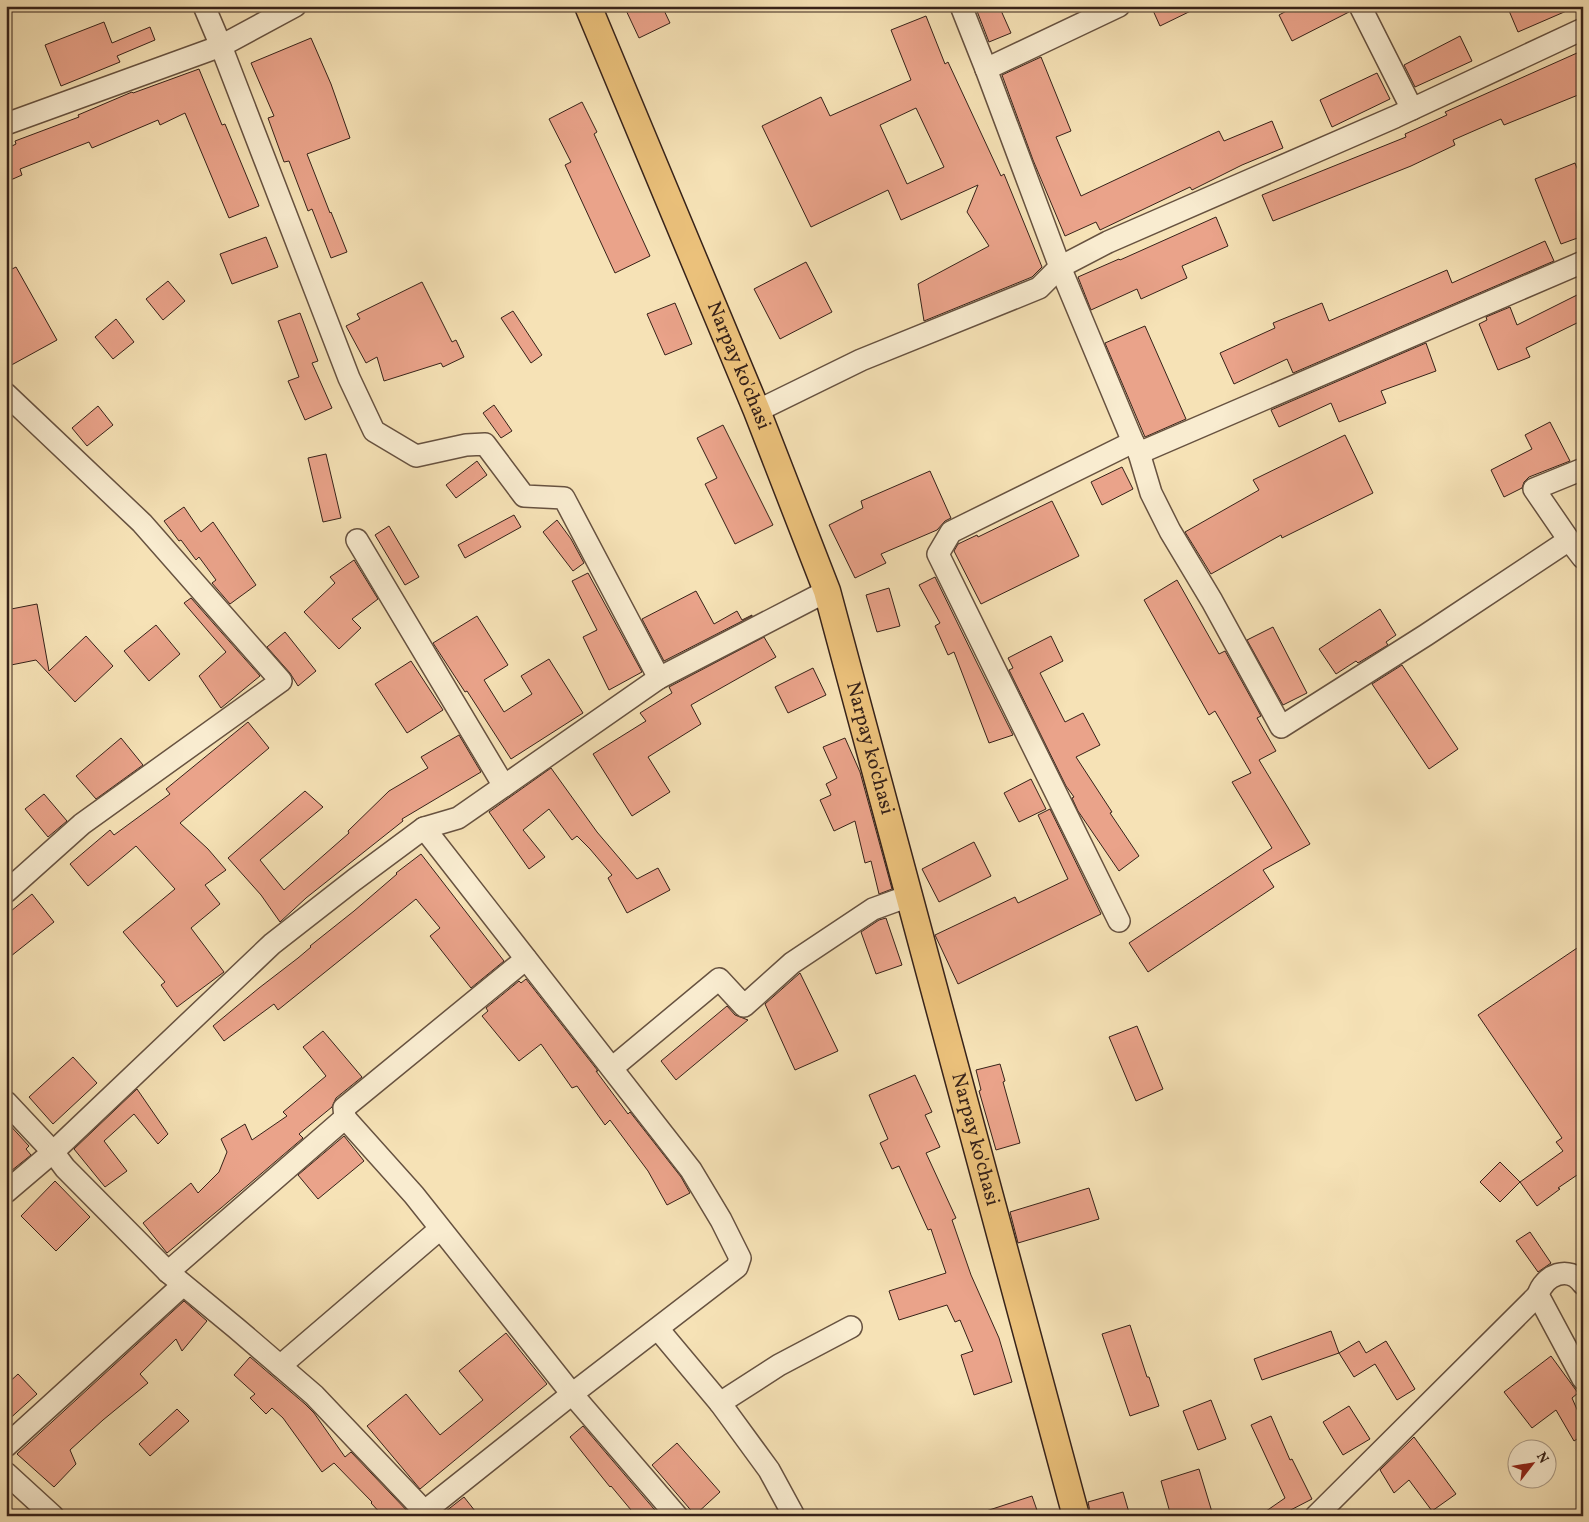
<svg xmlns="http://www.w3.org/2000/svg" width="1589" height="1522" font-family="Vollkorn,serif">
	<style>
		.building { fill: #eaa38a; stroke: #372219; fill-rule: evenodd }
		.lines { fill: none; stroke-linecap: round; stroke-linejoin: round }
		.minor-casing { stroke: #675240; stroke-width: 24 }
		.major-casing { stroke: #372219; stroke-width: 29 }
		.minor { stroke: #f9ecd0; stroke-width: 21 }
		.major { stroke: #ebc17b; stroke-width: 26 }
		.labels { text-anchor: middle; dominant-baseline: central; stroke-width: 5; stroke-linejoin: round; paint-order: stroke }
		.street-label { font-size: 20px; fill: #372219; stroke: #f9ecd0 }
	</style>
	<rect width="100%" height="100%" fill="#f6e2b6"/>
	<filter id="stains"><feTurbulence type="fractalNoise" baseFrequency=".004" numOctaves="4"/><feColorMatrix values="0 0 0 0 .2 0 0 0 0 .09 0 0 0 0 .02 0 0 0 .5 -.17"/></filter>
	<radialGradient id="worn" r=".72"><stop offset=".6" stop-color="#630" stop-opacity="0"/><stop offset="1" stop-color="#630" stop-opacity=".3"/></radialGradient>
	<g class="building">
		<path d="M624,6H662L670,23L639,38Z"/>
		<path d="M975,6H999L1011,33L989,42Z"/>
		<path d="M1151,6H1201L1160,26Z"/>
		<path d="M1296,6H1348L1349,12L1292,41L1279,15Z"/>
		<path d="M1507,6H1578L1518,32Z"/>
		<path d="M926,16L945,64L948,62L1001,176L1004,174L1042,267L1032,277L924,321L918,284L989,246L967,212L978,185L901,220L888,190L811,227L762,126L821,97L830,116L911,80L891,30ZM916,108L944,167L907,184L880,125Z"/>
		<path d="M104,22L112,43L150,27L155,40L117,56L120,62L61,86L45,45Z"/>
		<path d="M1460,36L1472,61L1415,87L1404,65Z"/>
		<path d="M311,38L331,84L350,138L307,154L330,213L331,212L347,252L331,258L312,209L308,211L289,161L284,162L268,118L274,116L251,63Z"/>
		<path d="M1577,53L1583,66V93L1504,125L1501,119L1453,140L1455,145L1411,166L1273,221L1262,195L1406,137L1405,134L1447,115L1445,112Z"/>
		<path d="M1041,57L1071,131L1056,137L1081,196L1219,131L1224,141L1272,121L1283,148L1242,165L1192,190L1190,187L1100,230L1096,222L1065,236L1033,160L1002,75Z"/>
		<path d="M199,69L222,125L225,124L259,206L229,218L185,113L160,125L158,120L92,148L89,142L20,169L22,175L6,182V139L10,147L16,144L15,141L79,117L78,115L132,92L133,93Z"/>
		<path d="M1377,73L1390,99L1332,127L1320,100Z"/>
		<path d="M582,102L597,132L594,134L650,256L615,273L565,165L571,162L549,119Z"/>
		<path d="M1575,163L1583,183V236L1561,244L1535,179Z"/>
		<path d="M1216,217L1228,246L1182,266L1187,278L1141,299L1137,289L1091,310L1078,277L1119,259L1120,260Z"/>
		<path d="M266,237L278,267L232,284L220,254Z"/>
		<path d="M1545,241L1554,261L1293,373L1287,359L1234,384L1220,353L1275,328L1273,323L1322,303L1329,321L1447,270L1452,283Z"/>
		<path d="M806,262L832,312L780,339L754,289Z"/>
		<path d="M16,267L57,340L6,368V272Z"/>
		<path d="M168,281L185,301L163,320L146,299Z"/>
		<path d="M422,282L452,342L456,340L464,357L443,367L441,363L384,381L377,357L366,363L346,326L360,319L357,314Z"/>
		<path d="M1583,292V320L1526,348L1530,357L1498,370L1479,324L1487,320L1486,317L1510,307L1517,325Z"/>
		<path d="M675,303L692,344L665,355L647,314Z"/>
		<path d="M513,311L542,355L531,363L501,318Z"/>
		<path d="M300,313L318,361L312,363L332,408L305,420L288,381L299,377L278,321Z"/>
		<path d="M116,319L134,342L113,359L95,337Z"/>
		<path d="M1145,326L1186,419L1145,437L1105,343Z"/>
		<path d="M1426,343L1436,371L1381,391L1386,403L1339,422L1331,403L1279,427L1271,410Z"/>
		<path d="M494,405L512,431L501,438L483,413Z"/>
		<path d="M98,406L113,425L87,446L72,428Z"/>
		<path d="M1550,422L1570,461L1529,477L1524,482L1522,488L1504,497L1491,470L1532,449L1525,435Z"/>
		<path d="M723,425L773,525L735,544L705,484L717,478L697,438Z"/>
		<path d="M1345,435L1373,493L1282,538L1281,535L1211,574L1185,532L1259,490L1253,480Z"/>
		<path d="M326,454L341,518L323,522L308,458Z"/>
		<path d="M477,461L487,475L456,498L446,485Z"/>
		<path d="M1122,467L1133,489L1102,505L1091,482Z"/>
		<path d="M930,471L951,518L945,521L937,530L881,554L886,563L855,578L829,525L863,508L861,501Z"/>
		<path d="M1052,501L1079,556L981,604L954,551L958,544L977,535L978,537Z"/>
		<path d="M184,507L201,532L213,522L256,585L230,604L212,583L216,580L199,557L196,560L181,540L179,541L164,521Z"/>
		<path d="M514,515L521,527L465,558L458,545Z"/>
		<path d="M557,520L571,539L584,563L573,571L543,532Z"/>
		<path d="M389,526L419,577L405,585L375,535Z"/>
		<path d="M354,560L378,599L352,619L361,628L339,649L304,612L335,583L330,577Z"/>
		<path d="M588,573L642,672L609,690L583,637L597,630L572,581Z"/>
		<path d="M935,577L977,663L1013,735L989,743L954,652L948,655L935,626L940,623L919,585Z"/>
		<path d="M1177,580L1219,654L1225,651L1261,716L1257,718L1276,751L1259,760L1310,844L1263,870L1274,887L1148,972L1129,943L1272,848L1232,782L1251,773L1215,711L1209,715L1144,600Z"/>
		<path d="M889,588L900,626L877,632L866,595Z"/>
		<path d="M696,591L714,624L737,611L742,620L752,615V616L664,661L642,619Z"/>
		<path d="M191,598L260,676L221,708L199,676L226,652L184,603Z"/>
		<path d="M37,604L49,671L86,636L113,666L75,702L36,660L11,665L6,637V610Z"/>
		<path d="M1380,609L1396,635L1386,642L1388,645L1358,663L1356,661L1336,674L1319,649Z"/>
		<path d="M477,616L508,665L484,680L504,712L532,694L521,676L549,659L583,713L511,759L467,691L465,692L433,643Z"/>
		<path d="M156,625L180,654L149,681L124,651Z"/>
		<path d="M1273,627L1307,693L1283,705L1247,640Z"/>
		<path d="M285,632L316,671L298,686L290,673L267,647Z"/>
		<path d="M1051,636L1063,661L1040,673L1065,722L1083,713L1100,745L1076,757L1112,812L1110,813L1139,856L1119,871L1078,811L1072,798L1074,797L1066,786L1009,670L1013,668L1008,658Z"/>
		<path d="M764,637L776,657L691,705L701,724L648,757L670,792L632,816L593,754L646,721L640,713L672,693L669,687Z"/>
		<path d="M411,661L443,710L407,733L375,684Z"/>
		<path d="M1402,665L1458,749L1429,769L1372,684Z"/>
		<path d="M813,668L826,695L788,713L775,687Z"/>
		<path d="M248,722L269,748L180,823L208,849L226,870L205,885L220,904L191,928L224,972L177,1007L161,985L165,982L123,932L175,889L136,846L88,886L70,864L110,830L114,835L170,794L166,789Z"/>
		<path d="M459,735L481,772L402,819L403,821L306,898L280,922L261,895L228,858L305,791L323,807L260,860L284,890L349,833L348,831L389,791L428,768L421,757Z"/>
		<path d="M121,738L143,765L96,799L76,776Z"/>
		<path d="M845,738L860,772L892,889L879,894L871,861L865,863L855,821L834,831L820,800L831,795L826,784L837,778L823,747Z"/>
		<path d="M551,768L597,832L637,879L658,868L670,890L627,913L608,878L612,875L590,849L577,836L572,840L549,809L523,830L545,857L529,869L489,812Z"/>
		<path d="M1031,779L1046,809L1019,822L1004,793Z"/>
		<path d="M44,794L67,821L48,837L25,809Z"/>
		<path d="M1050,809L1101,914L958,984L935,935L1015,897L1018,903L1068,879L1038,815Z"/>
		<path d="M974,842L991,876L939,902L922,869Z"/>
		<path d="M421,854L504,961L471,988L430,936L440,928L416,899L278,1010L274,1004L224,1041L213,1026L259,988L298,958L311,947L310,946L354,911L397,874L396,873Z"/>
		<path d="M32,894L54,922L6,960V915Z"/>
		<path d="M886,918L902,965L876,974L861,932L879,920Z"/>
		<path d="M1583,944V1171L1558,1188L1560,1189L1537,1206L1520,1182L1563,1151L1556,1142L1562,1138L1478,1015Z"/>
		<path d="M800,973L838,1051L795,1070L765,1004Z"/>
		<path d="M526,979L598,1071H596L628,1114L630,1112L681,1177L690,1193L667,1205L648,1171L610,1120L605,1125L577,1086L572,1088L541,1044L519,1061L482,1016L488,1011L486,1008L519,981L521,983Z"/>
		<path d="M727,1006L735,1015L748,1020L676,1080L661,1061Z"/>
		<path d="M1137,1026L1163,1089L1136,1101L1109,1037Z"/>
		<path d="M323,1031L362,1077L336,1098L332,1107L299,1134L303,1138L221,1208L167,1253L143,1223L191,1183L198,1193L219,1172L227,1152L221,1139L245,1124L252,1140L287,1116L283,1112L326,1076L303,1047Z"/>
		<path d="M73,1057L97,1083L53,1124L29,1097Z"/>
		<path d="M1000,1064L1005,1081L1003,1082L1020,1143L996,1150L979,1091L981,1090L976,1070Z"/>
		<path d="M915,1075L932,1112L925,1115L940,1147L926,1153L956,1218L952,1220L971,1275L999,1338L1012,1382L974,1395L961,1355L973,1351L960,1320L955,1322L947,1305L899,1320L889,1291L946,1273L931,1229L928,1230L899,1166L892,1169L880,1143L888,1139L869,1095Z"/>
		<path d="M137,1089L168,1134L158,1144L134,1114L104,1141L127,1171L105,1187L74,1149Z"/>
		<path d="M6,1121L29,1146L26,1149L31,1155L6,1175Z"/>
		<path d="M344,1136L364,1161L318,1199L298,1175Z"/>
		<path d="M1500,1162L1520,1182L1500,1202L1480,1182Z"/>
		<path d="M55,1181L90,1217L56,1251L21,1216Z"/>
		<path d="M1089,1188L1099,1219L1018,1243L1010,1212Z"/>
		<path d="M1530,1232L1551,1263L1538,1272L1516,1241Z"/>
		<path d="M184,1301L207,1321L182,1351L176,1339L140,1374L148,1383L103,1420L70,1450L76,1464L54,1487L17,1454Z"/>
		<path d="M1130,1325L1147,1377H1149L1159,1406L1130,1416L1102,1334Z"/>
		<path d="M1331,1331L1339,1353L1262,1380L1254,1359Z"/>
		<path d="M506,1333L547,1384L420,1489L367,1426L406,1394L440,1435L483,1400L459,1371Z"/>
		<path d="M1359,1341L1366,1353L1386,1341L1415,1389L1397,1400L1375,1364L1354,1377L1339,1353Z"/>
		<path d="M1551,1356L1578,1393L1572,1398L1579,1414L1583,1416V1435L1574,1441L1556,1410L1532,1428L1504,1392Z"/>
		<path d="M250,1357L305,1404L314,1413L345,1457L351,1452L412,1516H383L371,1503L372,1502L334,1463L322,1472L283,1418L272,1408L266,1414L250,1398L255,1394L234,1375Z"/>
		<path d="M18,1374L37,1394L6,1422V1385Z"/>
		<path d="M1211,1400L1226,1439L1198,1450L1183,1411Z"/>
		<path d="M1349,1406L1370,1439L1343,1455L1323,1422Z"/>
		<path d="M177,1409L189,1421L150,1456L139,1444Z"/>
		<path d="M1271,1416L1290,1460L1292,1459L1312,1499L1279,1516H1259L1285,1498L1251,1425Z"/>
		<path d="M583,1426L660,1516H636L611,1486L610,1487L570,1437Z"/>
		<path d="M1414,1437L1456,1494L1432,1511L1409,1480L1394,1493L1380,1470Z"/>
		<path d="M677,1443L720,1492L695,1515L652,1465Z"/>
		<path d="M1199,1469L1212,1512L1199,1516H1171L1161,1481Z"/>
		<path d="M1123,1492L1130,1516H1091L1088,1502Z"/>
		<path d="M1032,1496L1039,1516H981L980,1513Z"/>
		<path d="M464,1497L479,1516H441V1515Z"/>
	</g>
	<g class="lines">
		<defs>
			<g id="minor">
				<path d="M204,6L221,46L349,378L374,431L416,456L466,445L485,444L524,496L564,498L659,678"/>
				<path d="M961,6L986,69L1060,267L1133,442L1139,453L1151,493L1170,531L1212,601L1281,727L1426,635L1569,540L1583,558"/>
				<path d="M1360,6L1412,109"/>
				<path d="M986,69L1119,6"/>
				<path d="M6,124L221,46L295,6"/>
				<path d="M6,394L142,523L281,681L82,824L6,892"/>
				<path d="M757,411L861,360L1039,288L1060,267L1108,242L1395,117L1583,29"/>
				<path d="M1139,453L1583,262"/>
				<path d="M357,540L504,786"/>
				<path d="M1569,540L1534,489L1583,469"/>
				<path d="M424,828L691,1170L721,1220L740,1258L737,1267L572,1394L425,1511"/>
				<path d="M1119,921L938,554L951,532L1133,442"/>
				<path d="M612,1068L719,979L744,1006L792,963L873,909L909,896"/>
				<path d="M6,1102L53,1152L65,1168L168,1272L236,1328L314,1395L429,1516"/>
				<path d="M345,1118L344,1108L526,959"/>
				<path d="M6,1192L53,1152L272,944L354,880L424,828L458,818L659,678L827,591"/>
				<path d="M168,1272L345,1118L414,1195L572,1394L677,1516"/>
				<path d="M1583,1284C1569,1264 1544,1275 1538,1295L1583,1379"/>
				<path d="M658,1329L720,1403L779,1365L851,1327"/>
				<path d="M280,1366L440,1229"/>
				<path d="M720,1403L769,1470L794,1516"/>
				<path d="M6,1446L183,1285"/>
				<path d="M6,1473L53,1516"/>
				<path d="M1316,1516L1538,1295"/>
			</g>
			<g id="major">
				<path id="s1" d="M588,6L757,411L827,591L1076,1516"/>
			</g>
		</defs>
		<use href="#minor" class="minor-casing"/>
		<use href="#major" class="major-casing"/>
		<use href="#minor" class="minor"/>
		<use href="#major" class="major"/>
	</g>
	<g class="labels">
		<g class="street-label">
			<text stroke="none"><textPath href="#s1" startOffset="390">Narpay ko'chasi</textPath></text>
			<text stroke="none"><textPath href="#s1" startOffset="795">Narpay ko'chasi</textPath></text>
			<text stroke="none"><textPath href="#s1" startOffset="1200">Narpay ko'chasi</textPath></text>
		</g>
	</g>
	<rect width="1589" height="1522" fill="none" stroke="#f6e2b6" stroke-width="25"/>
	<rect x="8" y="8" width="1574" height="1507" fill="none" stroke="#372219" stroke-width="2.5"/>
	<rect x="12" y="12" width="1564" height="1497" fill="none" stroke="#372219"/>
	<g transform="translate(1532 1464) rotate(59)"><circle r="24" fill="#f9ecd0" stroke="#ab9b87"/>
	<path d="M0-4L9 19L0 12L-9 19Z" fill="#8f2418"/>
	<text y="-8" font-size="14" font-weight="bold" text-anchor="middle" fill="#372219">N</text>
	</g>
	<rect width="100%" height="100%" filter="url(#stains)"/>
	<rect width="100%" height="100%" fill="url(#worn)"/>
</svg>
